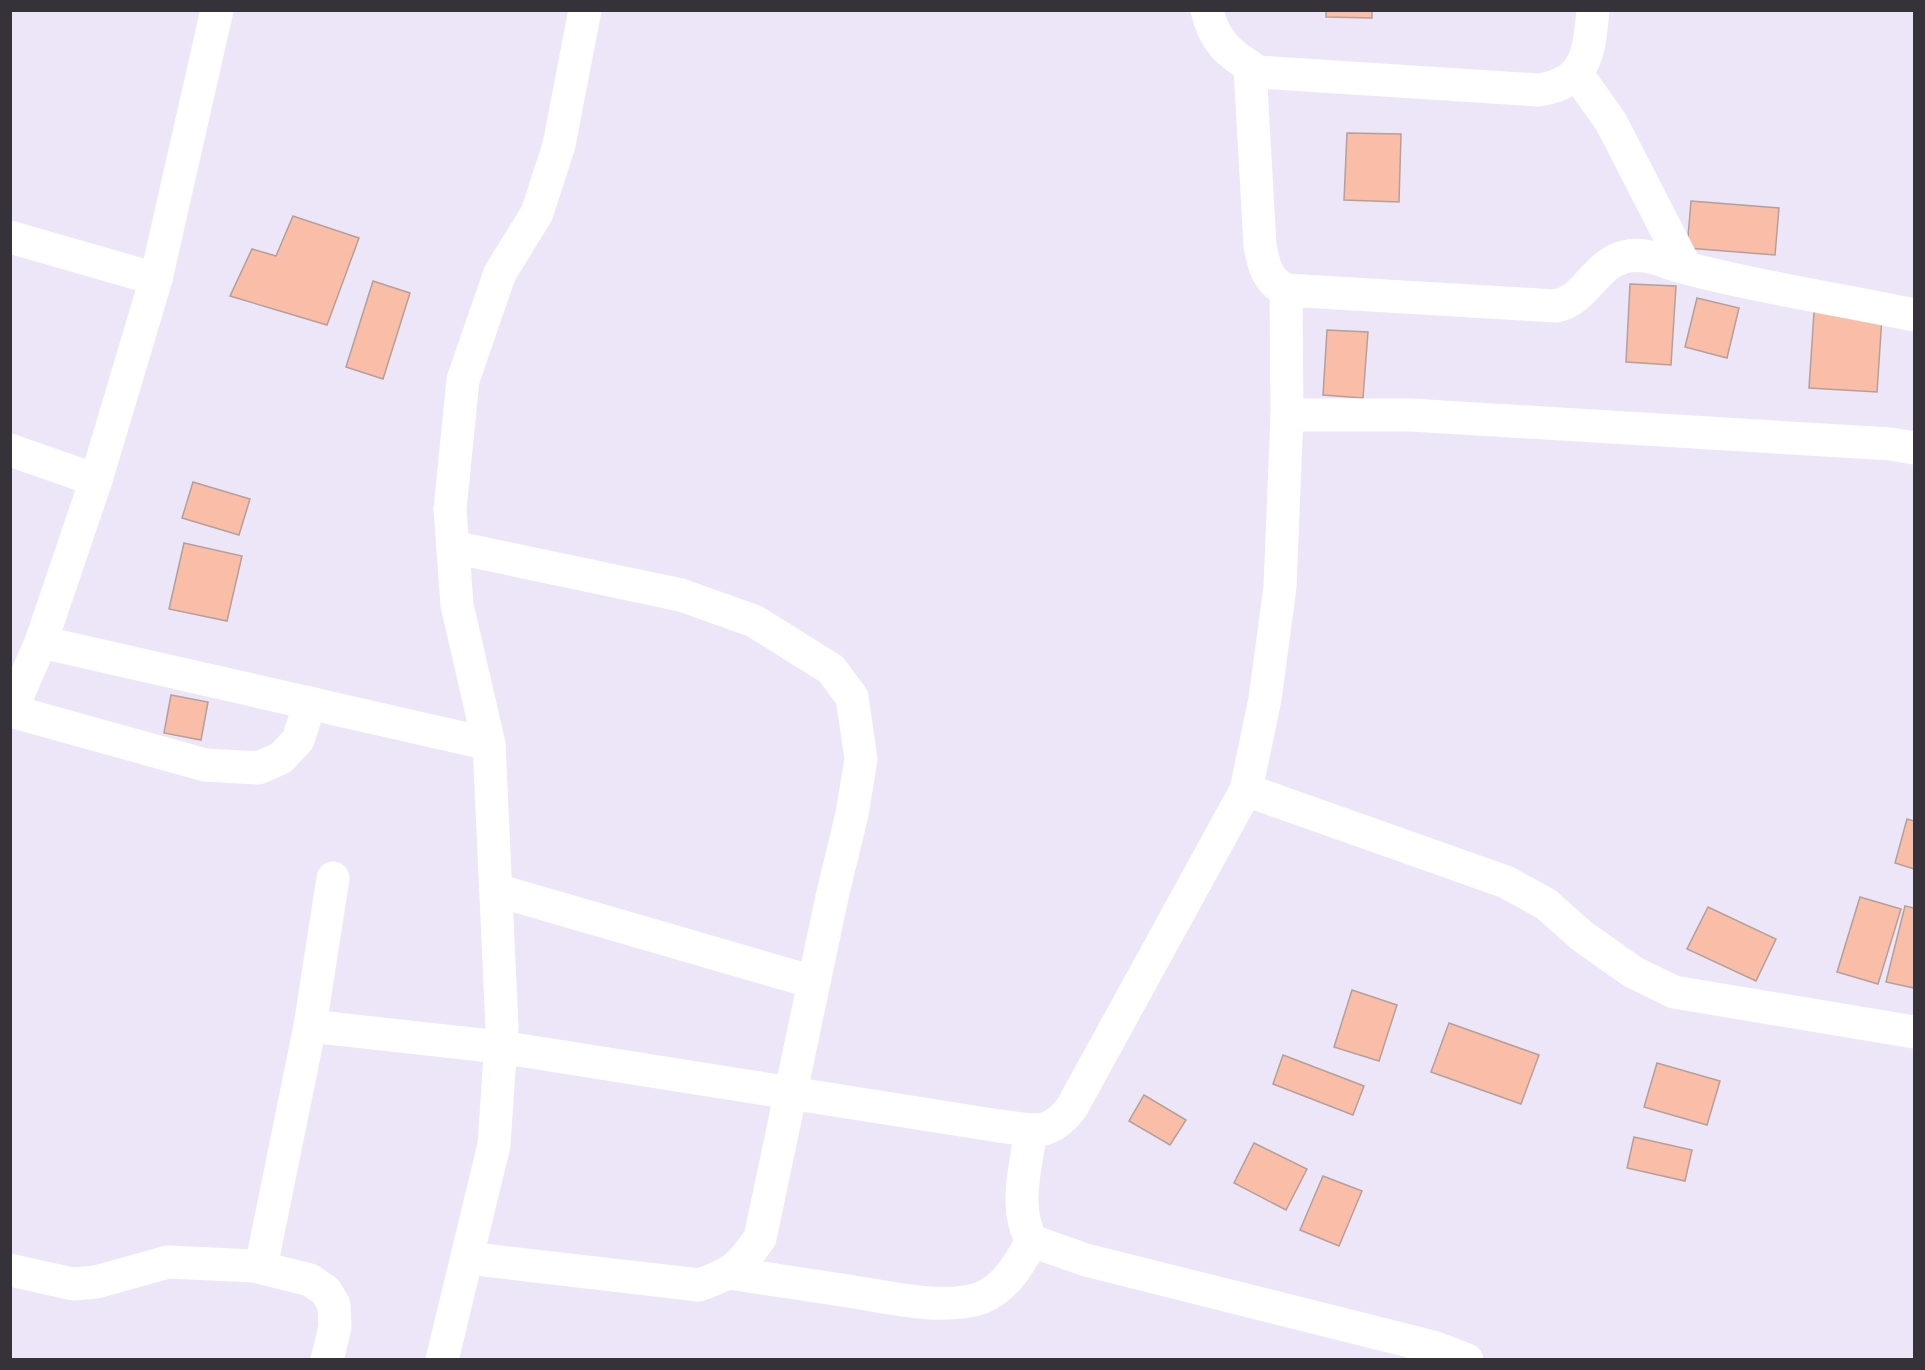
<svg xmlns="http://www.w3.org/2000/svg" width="1925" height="1370" font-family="Helvetica,sans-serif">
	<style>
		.building { fill: #fabda7; stroke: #b4a099; stroke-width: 1.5 }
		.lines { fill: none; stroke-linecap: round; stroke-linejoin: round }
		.street { stroke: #fff; stroke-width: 33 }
	</style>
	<rect width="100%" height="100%" fill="#ede6f8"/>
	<g class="building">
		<path d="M1326,10H1372V18L1326,17Z"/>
		<path d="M1347,133L1401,134L1399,202L1344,200Z"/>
		<path d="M1691,201L1779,208L1775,255L1687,248Z"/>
		<path d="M293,216L359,238L327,325L230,296L252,249L276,256Z"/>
		<path d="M373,281L410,293L383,379L346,367Z"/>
		<path d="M1630,284L1676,286L1671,365L1626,362Z"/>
		<path d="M1697,298L1739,308L1727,358L1685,347Z"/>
		<path d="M1814,312L1882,317L1877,392L1809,388Z"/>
		<path d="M1327,330L1368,332L1363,398L1323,395Z"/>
		<path d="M193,482L250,499L239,535L182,518Z"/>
		<path d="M184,543L242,556L227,621L169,609Z"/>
		<path d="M171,695L208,702L201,740L164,733Z"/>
		<path d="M1907,819L1914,821V869L1895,863Z"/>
		<path d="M1860,897L1901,909L1878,984L1837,972Z"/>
		<path d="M1905,906L1914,908V988L1886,982Z"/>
		<path d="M1708,907L1776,939L1756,981L1687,949Z"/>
		<path d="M1352,990L1397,1005L1379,1061L1334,1047Z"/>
		<path d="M1449,1023L1539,1055L1521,1104L1431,1072Z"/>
		<path d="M1283,1055L1364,1086L1353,1115L1273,1084Z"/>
		<path d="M1657,1063L1720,1081L1707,1125L1644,1107Z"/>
		<path d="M1144,1095L1186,1120L1170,1145L1129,1121Z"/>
		<path d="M1634,1137L1692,1150L1685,1181L1627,1168Z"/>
		<path d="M1254,1143L1307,1169L1286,1210L1234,1183Z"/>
		<path d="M1323,1176L1362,1191L1339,1246L1300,1230Z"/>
	</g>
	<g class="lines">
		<g class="street">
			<path d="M1207,10C1215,45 1231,54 1258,72L1538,90C1587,83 1589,53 1593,10"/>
			<path d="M1250,67L1260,246C1264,266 1267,281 1286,290"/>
			<path d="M1577,74L1611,122L1686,268"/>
			<path d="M10,237L156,279"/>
			<path d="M1287,415H1411L1891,444L1914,448"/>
			<path d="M10,450L96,480L41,642L489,744"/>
			<path d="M96,480L156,279L217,10"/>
			<path d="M453,547L681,595L754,621L831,669L852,697L861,759L852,814L832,897L760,1238C739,1268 733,1273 699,1285L467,1258"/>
			<path d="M11,711L205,765L258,768L281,758L298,740L310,703"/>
			<path d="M10,713L41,642"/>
			<path d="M1246,790L1506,882L1546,904L1582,936L1633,972L1674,992L1914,1032"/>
			<path d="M496,890L813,982"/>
			<path d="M310,1026L500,1047L999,1126C1034,1130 1049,1138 1072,1107L1246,790L1265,699L1280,587L1287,415L1286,290L1556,306C1586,300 1594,265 1624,257C1646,251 1665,263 1686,268C1761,288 1839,299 1914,315"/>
			<path d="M1031,1130C1026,1165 1013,1209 1032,1241L1086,1260L1433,1347L1467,1360"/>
			<path d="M261,1267L310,1026L333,878"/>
			<path d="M10,1270L73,1284L96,1282L168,1262L254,1266L310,1280L326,1291L334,1305L335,1327L327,1360"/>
			<path d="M729,1273C769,1279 808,1285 848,1291C886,1297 944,1311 981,1298C1006,1288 1020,1263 1032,1241"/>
			<path d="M442,1360L494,1145L502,1027L489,744L457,605L450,509L463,380L500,273L537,213L559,145L585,10"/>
		</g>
	</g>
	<rect width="1925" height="1370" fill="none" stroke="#353239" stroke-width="24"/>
</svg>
